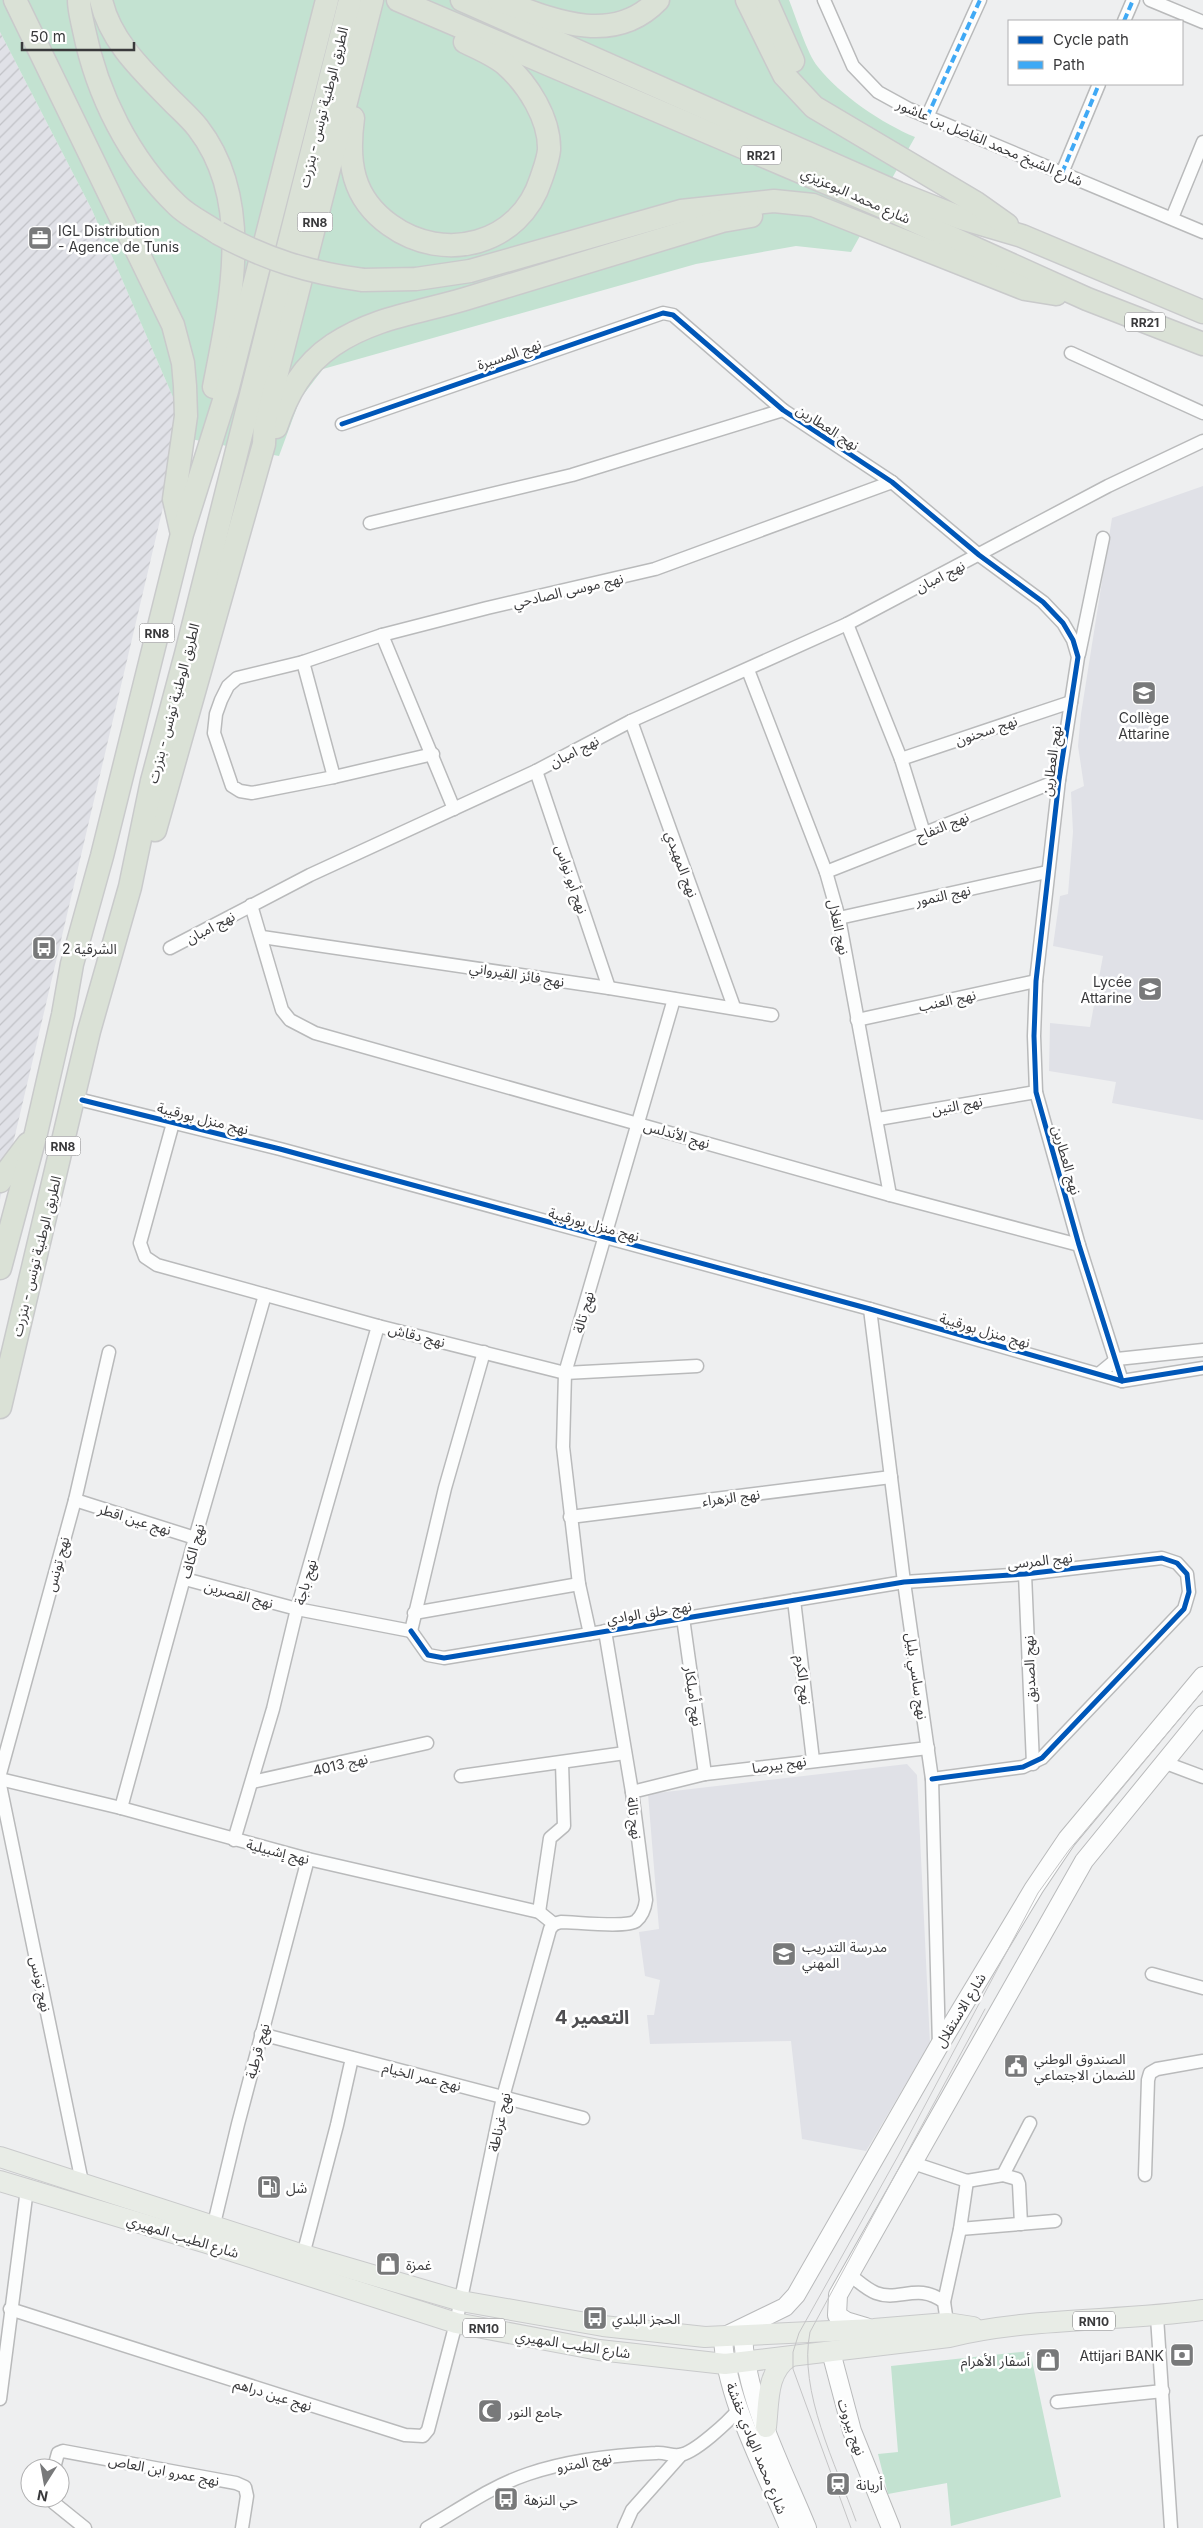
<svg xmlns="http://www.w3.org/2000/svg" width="1203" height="2528" font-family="Inter,'Noto Sans Arabic',sans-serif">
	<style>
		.built { fill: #e0e1e7 }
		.industrial { fill: url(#industrial-furrows) }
		.grass { fill: #c3e2d1 }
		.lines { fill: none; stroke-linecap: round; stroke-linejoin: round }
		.street-casing { stroke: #b9babb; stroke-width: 15 }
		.secondary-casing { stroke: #b9babb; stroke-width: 20 }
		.primary-casing { stroke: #c9cacb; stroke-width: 22 }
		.highway-casing { stroke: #c9cacb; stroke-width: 25 }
		.street { stroke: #fcfdfd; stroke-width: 12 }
		.secondary { stroke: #fcfdfd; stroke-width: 18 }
		.primary { stroke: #e8ece6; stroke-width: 20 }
		.highway { stroke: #dae1d6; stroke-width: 22 }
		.tram { stroke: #c5c5c6; stroke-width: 1 }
		.highway-bridge-casing { stroke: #c9cacb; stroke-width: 25; stroke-linecap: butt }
		.highway-bridge { stroke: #dae1d6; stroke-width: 22 }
		.quiet { stroke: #3fa9f5; stroke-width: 4; stroke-dasharray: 8 4; stroke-linecap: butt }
		.cycleway-casing { stroke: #fff; stroke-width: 8 }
		.cycleway { stroke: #0057b8; stroke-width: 5 }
		.labels { text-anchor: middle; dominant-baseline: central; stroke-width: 5; stroke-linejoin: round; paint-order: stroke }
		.shield { fill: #fff; stroke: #747476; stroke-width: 1 }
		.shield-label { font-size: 12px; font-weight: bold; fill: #39393b }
		.street-label { font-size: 14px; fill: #39393b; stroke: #fff }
		.poi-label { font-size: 14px; fill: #39393b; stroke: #fff; text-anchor: start }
		.district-label { font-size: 19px; font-weight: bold; fill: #4e4e51; stroke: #fff }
	</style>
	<defs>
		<pattern id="industrial-furrows" width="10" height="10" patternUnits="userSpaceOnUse" patternTransform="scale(1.25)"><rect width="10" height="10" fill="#e0e1e7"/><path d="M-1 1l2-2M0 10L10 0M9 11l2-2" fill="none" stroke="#c1c2c7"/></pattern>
	</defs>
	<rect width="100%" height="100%" fill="#eeeff0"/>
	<g class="built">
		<path d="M1203,486V1120L1112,1103L1116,1082L1049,1071L1050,1023L1090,1027L1103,956L1053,946L1060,896L1068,894L1073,832L1071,792L1084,786L1078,746L1081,714L1112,518Z"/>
		<path d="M907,1764L917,1775L930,2043L866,2151L802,2139L791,2041L650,2044L647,2015H654L660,1980L645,1976L639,1932L659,1929L648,1794Z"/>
	</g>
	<path class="industrial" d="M0,32L92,210L179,411L165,499L0,1199Z"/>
	<g class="grass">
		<path d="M0,0H789C796,17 807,54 818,67C840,95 883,124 915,137L851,252L796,246L696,264L323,369L300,399L279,456L175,436L179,411L92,210L0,32Z"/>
		<path d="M1030,2351L1061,2497L951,2526L947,2483L888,2494L878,2454L898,2452L891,2366Z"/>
	</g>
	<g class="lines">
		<defs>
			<g id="street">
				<path d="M824,0L853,66L878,92L909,109L1203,232"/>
				<path d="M1150,0L1203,22"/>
				<path d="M1124,21L1133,0"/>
				<path d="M927,117L980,0"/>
				<path d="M1062,173L1099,84"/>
				<path d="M1172,218L1203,142"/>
				<path d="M1071,353L1203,413"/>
				<path d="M342,424L663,313L673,315L783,410L892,482L979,555L1043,602L1063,623L1073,640L1078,657L1059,780L1036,981L1034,1036L1036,1092L1079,1245L1122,1381"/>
				<path d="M370,523L572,475L783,410"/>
				<path d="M847,624L901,759L924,833"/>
				<path d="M382,635L454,809"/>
				<path d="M1079,654L1103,538"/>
				<path d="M303,662L334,777"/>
				<path d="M748,670L826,872L839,918L890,1195"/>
				<path d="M631,721L734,1007"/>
				<path d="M433,754L334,777L252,793L240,791L232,786L214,733L216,714L221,700L228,686L237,678L303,662L382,635L487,608L655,569L892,482"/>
				<path d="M901,759L1071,702"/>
				<path d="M536,771L609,988"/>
				<path d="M826,872L1059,780"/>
				<path d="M251,905L282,1010L290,1020L315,1033L890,1195L1079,1245"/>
				<path d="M839,918L1047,872"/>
				<path d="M262,937L609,988L772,1015"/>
				<path d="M170,948L310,875L536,771L631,721L847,624L1108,486L1203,441"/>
				<path d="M857,1020L1036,981"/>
				<path d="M82,1100L280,1149L870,1309L1122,1381L1203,1368"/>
				<path d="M878,1119L1036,1092"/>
				<path d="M173,1123L140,1243L145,1257L157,1265L378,1326L565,1373L697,1366"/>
				<path d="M870,1309L904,1582L932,1779L939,2046"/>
				<path d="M1100,1373L1117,1359L1203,1350"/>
				<path d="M75,1500L195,1538"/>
				<path d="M570,1517L891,1477"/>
				<path d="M1025,1574L1033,1764"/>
				<path d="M185,1579L297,1609L411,1631"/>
				<path d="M794,1600L813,1760"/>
				<path d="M414,1613L579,1584"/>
				<path d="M683,1618L705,1774"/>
				<path d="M411,1631L428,1655L444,1658L904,1582L1025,1574L1162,1558L1177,1563L1187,1574L1189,1592L1184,1609L1042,1758L1023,1767L932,1779"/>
				<path d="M411,1631L445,1488L484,1352"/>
				<path d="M590,1634L579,1584L563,1447L565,1373L674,999"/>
				<path d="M1163,1762L1203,1777"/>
				<path d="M0,1774L75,1500L109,1352"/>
				<path d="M461,1776L625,1753"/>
				<path d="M0,1779L121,1808L308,1859L539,1912L554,1924"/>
				<path d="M252,1782L427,1743"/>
				<path d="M0,1785L82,2182"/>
				<path d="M632,1792L705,1774L928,1748"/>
				<path d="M121,1808L195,1538L265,1295"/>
				<path d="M234,1840L273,1709L297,1609L378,1326"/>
				<path d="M539,1912L550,1838L564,1826L562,1763"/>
				<path d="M554,1924L561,1922C575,1922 627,1928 636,1921C643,1915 645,1908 646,1900L632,1792L605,1631"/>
				<path d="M1152,1974L1203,1988"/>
				<path d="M261,2034L583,2118"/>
				<path d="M913,2163L967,2181L1003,2175L1017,2179L1019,2184L1021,2224"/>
				<path d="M1003,2175L1030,2123"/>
				<path d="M1145,2175L1148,2080L1150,2073L1157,2069L1203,2061"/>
				<path d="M960,2229L1055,2221"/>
				<path d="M212,2232L238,2124L308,1859"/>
				<path d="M303,2255L337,2125L352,2058"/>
				<path d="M850,2275C858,2281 866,2289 876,2293C899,2302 918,2282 944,2302L948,2329"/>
				<path d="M944,2302L960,2229L967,2181"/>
				<path d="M10,2309L405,2435L423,2436L428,2430L456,2323L503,2097L550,1929L554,1924"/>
				<path d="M1157,2317L1171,2528"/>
				<path d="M0,2399L27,2189"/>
				<path d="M1057,2402L1163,2391"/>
				<path d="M54,2468L58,2453L63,2451L236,2483L245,2487L247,2496L242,2528"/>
				<path d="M51,2498L54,2503L85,2528"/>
				<path d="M427,2528C460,2509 492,2486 528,2474C569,2460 614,2455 656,2453C664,2452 672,2456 679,2455C694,2454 729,2421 739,2409"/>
				<path d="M624,2528L632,2510L681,2455"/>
			</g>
			<g id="secondary">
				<path d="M866,2327L846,2321L837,2315L838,2295L1084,1861L1203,1715"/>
				<path d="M743,2336C746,2400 783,2469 807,2528"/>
				<path d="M831,2352L852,2431L891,2528"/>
				<path d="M789,2528C766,2472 725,2397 723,2337L785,2307L796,2295L939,2046L1034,1888L1067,1839L1203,1676"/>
			</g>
			<g id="primary">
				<path d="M0,2157L294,2252L461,2301L603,2326L705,2337L874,2329L947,2323L973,2327"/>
				<path d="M0,2181L210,2244L456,2323L599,2350L725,2364L949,2337C1031,2317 1119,2322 1203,2310"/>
				<path d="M766,2427C769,2403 766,2372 789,2357"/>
			</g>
			<g id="highway">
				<path d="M15,0L173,325L183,363L185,386L186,416L174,499L181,530"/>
				<path d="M79,0C79,10 82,20 84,30C97,94 129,159 177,205C188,216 205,224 218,233"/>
				<path d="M101,0C110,42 145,73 174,103C182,111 191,119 198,128C255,202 230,304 214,387"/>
				<path d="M398,0L890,210L1087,299L1203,344"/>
				<path d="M462,0L898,193L961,218L1022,236L1203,312"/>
				<path d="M499,0C552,20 613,47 658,0"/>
				<path d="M747,0L784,75L814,107L976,203L1007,225"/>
				<path d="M766,0L793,61"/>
				<path d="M353,118C347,162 352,198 390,225C444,264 520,245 541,179C544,170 548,160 549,150C550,119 528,84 505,64C494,55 478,48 465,42"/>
				<path d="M363,280L416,279L470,271L681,211L774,201L813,205L1025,289L1056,294"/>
				<path d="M276,427C287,394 303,365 333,345C375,317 418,313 465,299C550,273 636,247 722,221L751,216"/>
				<path d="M155,830L264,444L265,420L372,0"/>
				<path d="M0,1181L28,1144"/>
				<path d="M0,1268L36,1133L63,1015L72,964L102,856L182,534L227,391L327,0"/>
				<path d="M0,1407L89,1031L130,887L152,781L186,654L350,0"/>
			</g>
		</defs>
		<use href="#street" class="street-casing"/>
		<use href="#secondary" class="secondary-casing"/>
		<use href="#primary" class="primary-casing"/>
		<use href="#highway" class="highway-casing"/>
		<use href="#street" class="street"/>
		<use href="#secondary" class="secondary"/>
		<use href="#primary" class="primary"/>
		<use href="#highway" class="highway"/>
		<g class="tram">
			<path d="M856,2521C836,2465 798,2391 810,2332L985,2009"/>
			<path d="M851,2528L793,2369V2352L799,2333L898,2156L1038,1893L1069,1850L1203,1691"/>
		</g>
		<defs>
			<path id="highway-bridge" d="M218,233C265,259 310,273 363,280"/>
		</defs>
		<use href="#highway-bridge" class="highway-bridge-casing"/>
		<use href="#highway-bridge" class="highway-bridge"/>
		<g class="quiet">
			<path d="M1124,21L1133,0"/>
			<path d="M927,117L980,0"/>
			<path d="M1062,173L1099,84"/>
		</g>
		<defs>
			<g id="cycleway">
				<path d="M342,424L663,313L673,315L783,410L892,482L979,555L1043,602L1063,623L1073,640L1078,657L1059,780L1036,981L1034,1036L1036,1092L1079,1245L1122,1381"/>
				<path d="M82,1100L280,1149L870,1309L1122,1381L1203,1368"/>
				<path d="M411,1631L428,1655L444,1658L904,1582L1025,1574L1162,1558L1177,1563L1187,1574L1189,1592L1184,1609L1042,1758L1023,1767L932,1779"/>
			</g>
		</defs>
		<use href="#cycleway" class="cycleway-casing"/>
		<use href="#cycleway" class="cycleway"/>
	</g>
	<defs>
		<symbol id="office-square" viewBox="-11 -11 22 22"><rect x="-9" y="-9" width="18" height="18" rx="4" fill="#78797a" stroke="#fff"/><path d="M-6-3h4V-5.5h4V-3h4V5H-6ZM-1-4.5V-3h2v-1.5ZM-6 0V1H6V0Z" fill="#fff"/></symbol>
		<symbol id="school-square" viewBox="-11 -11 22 22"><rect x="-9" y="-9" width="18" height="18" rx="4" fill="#78797a" stroke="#fff"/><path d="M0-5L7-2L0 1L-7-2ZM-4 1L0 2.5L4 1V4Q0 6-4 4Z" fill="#fff"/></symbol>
		<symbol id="bus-square" viewBox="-11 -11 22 22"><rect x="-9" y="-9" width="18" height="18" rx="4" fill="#78797a" stroke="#fff"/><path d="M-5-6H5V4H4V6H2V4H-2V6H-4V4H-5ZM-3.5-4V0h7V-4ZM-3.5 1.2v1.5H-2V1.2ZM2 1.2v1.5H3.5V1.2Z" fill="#fff"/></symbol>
		<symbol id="civic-square" viewBox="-11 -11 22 22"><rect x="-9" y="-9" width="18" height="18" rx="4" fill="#78797a" stroke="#fff"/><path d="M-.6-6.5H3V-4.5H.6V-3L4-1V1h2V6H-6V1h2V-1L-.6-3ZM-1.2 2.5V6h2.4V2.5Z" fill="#fff"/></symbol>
		<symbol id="fuel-square" viewBox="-11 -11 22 22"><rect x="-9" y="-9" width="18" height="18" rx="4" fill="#78797a" stroke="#fff"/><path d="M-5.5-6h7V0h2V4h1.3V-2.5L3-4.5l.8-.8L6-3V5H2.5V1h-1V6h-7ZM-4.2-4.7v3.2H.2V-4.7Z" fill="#fff"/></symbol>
		<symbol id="shop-square" viewBox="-11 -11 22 22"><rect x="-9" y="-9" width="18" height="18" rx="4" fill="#78797a" stroke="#fff"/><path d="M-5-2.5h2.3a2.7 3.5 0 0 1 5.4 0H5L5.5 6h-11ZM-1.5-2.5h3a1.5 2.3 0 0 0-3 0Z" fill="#fff"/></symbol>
		<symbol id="bank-square" viewBox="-11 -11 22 22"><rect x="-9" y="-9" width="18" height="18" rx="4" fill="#78797a" stroke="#fff"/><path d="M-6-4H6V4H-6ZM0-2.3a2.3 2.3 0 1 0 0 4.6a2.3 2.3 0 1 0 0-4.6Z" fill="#fff"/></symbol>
		<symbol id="mosque-square" viewBox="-11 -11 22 22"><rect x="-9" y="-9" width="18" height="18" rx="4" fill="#78797a" stroke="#fff"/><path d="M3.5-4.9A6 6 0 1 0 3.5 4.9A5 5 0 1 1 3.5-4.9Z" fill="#fff"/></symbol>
		<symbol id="station-square" viewBox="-11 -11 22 22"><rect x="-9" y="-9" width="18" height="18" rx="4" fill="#78797a" stroke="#fff"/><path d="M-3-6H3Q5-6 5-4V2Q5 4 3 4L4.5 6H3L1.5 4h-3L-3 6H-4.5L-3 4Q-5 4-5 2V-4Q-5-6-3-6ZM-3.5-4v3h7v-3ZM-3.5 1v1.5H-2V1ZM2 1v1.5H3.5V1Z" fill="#fff"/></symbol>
	</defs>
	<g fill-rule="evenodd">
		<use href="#office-square" x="26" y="224" width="28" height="28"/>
		<use href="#school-square" x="1130" y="679" width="28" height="28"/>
		<use href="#bus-square" x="30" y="934" width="28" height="28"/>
		<use href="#school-square" x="1136" y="975" width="28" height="28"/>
		<use href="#school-square" x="770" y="1940" width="28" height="28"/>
		<use href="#civic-square" x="1002" y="2052" width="28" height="28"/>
		<use href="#fuel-square" x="255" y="2173" width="28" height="28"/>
		<use href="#shop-square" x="374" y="2250" width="28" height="28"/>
		<use href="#bus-square" x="581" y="2304" width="28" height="28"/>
		<use href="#bank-square" x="1168" y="2341" width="28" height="28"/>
		<use href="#shop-square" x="1034" y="2346" width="28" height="28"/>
		<use href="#mosque-square" x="476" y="2397" width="28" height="28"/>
		<use href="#station-square" x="824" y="2470" width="28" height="28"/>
		<use href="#bus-square" x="492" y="2485" width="28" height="28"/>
	</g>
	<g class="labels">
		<g class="shield">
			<rect x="741" y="145.5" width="40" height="19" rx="4"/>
			<rect x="297.5" y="212.5" width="35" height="19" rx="4"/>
			<rect x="1125" y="312.5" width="40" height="19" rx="4"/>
			<rect x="139.5" y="623.5" width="35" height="19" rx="4"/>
			<rect x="45.5" y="1136.5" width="35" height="19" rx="4"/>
			<rect x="1073" y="2311.5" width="42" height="19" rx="4"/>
			<rect x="463" y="2318.5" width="42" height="19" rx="4"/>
		</g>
		<g class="shield-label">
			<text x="761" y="155">RR21</text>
			<text x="315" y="222">RN8</text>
			<text x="1145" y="322">RR21</text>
			<text x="157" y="633">RN8</text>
			<text x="63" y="1146">RN8</text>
			<text x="1094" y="2321">RN10</text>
			<text x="484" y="2328">RN10</text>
		</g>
		<g class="street-label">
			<text transform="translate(323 107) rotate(-76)">الطريق الوطنية تونس - بنزرت</text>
			<text transform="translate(990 142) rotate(23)">شارع الشيخ محمد الفاضل بن عاشور</text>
			<text transform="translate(856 195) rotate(24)">شارع محمد البوعزيزي</text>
			<text transform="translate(509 354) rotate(-19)">نهج المسيرة</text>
			<text transform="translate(828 427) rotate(33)">نهج العطارين</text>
			<text transform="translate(940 576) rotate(-27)">نهج امبان</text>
			<text transform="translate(568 590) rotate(-13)">نهج موسى الصادحي</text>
			<text transform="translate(173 703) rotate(-75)">الطريق الوطنية تونس - بنزرت</text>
			<text transform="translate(986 730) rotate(-19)">نهج سحنون</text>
			<text transform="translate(574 751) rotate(-27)">نهج امبان</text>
			<text transform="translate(1051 761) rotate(-82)">نهج العطارين</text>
			<text transform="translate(942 826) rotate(-22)">نهج التفاح</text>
			<text transform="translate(682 864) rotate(70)">نهج المهيدي</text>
			<text transform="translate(572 879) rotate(71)">نهج أبو نواس</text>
			<text transform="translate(943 895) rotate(-12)">نهج التمور</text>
			<text transform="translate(210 927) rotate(-28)">نهج امبان</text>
			<text transform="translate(839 927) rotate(78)">نهج الغلال</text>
			<text transform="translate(517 974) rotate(9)">نهج فائز القيرواني</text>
			<text transform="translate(947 1000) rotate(-12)">نهج العنب</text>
			<text transform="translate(957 1105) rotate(-10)">نهج التين</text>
			<text transform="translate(203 1118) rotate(14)">نهج منزل بورقيبة</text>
			<text transform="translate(677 1134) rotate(16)">نهج الأندلس</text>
			<text transform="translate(1067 1160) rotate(74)">نهج العطارين</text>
			<text transform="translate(594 1224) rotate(15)">نهج منزل بورقيبة</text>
			<text transform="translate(36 1256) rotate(-76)">الطريق الوطنية تونس - بنزرت</text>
			<text transform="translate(583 1312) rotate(-74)">نهج تالة</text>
			<text transform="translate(985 1330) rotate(16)">نهج منزل بورقيبة</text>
			<text transform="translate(417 1335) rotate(14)">نهج دقاش</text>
			<text transform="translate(731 1497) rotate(-7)">نهج الزهراء</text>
			<text transform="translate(135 1519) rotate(17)">نهج عين اقطر</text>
			<text transform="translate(192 1551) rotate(-75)">نهج الكاف</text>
			<text transform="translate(1040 1560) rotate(-6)">نهج المرسى</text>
			<text transform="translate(57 1564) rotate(-75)">نهج تونس</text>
			<text transform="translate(305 1582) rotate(-74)">نهج باجة</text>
			<text transform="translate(239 1594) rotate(15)">نهج القصرين</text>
			<text transform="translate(649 1612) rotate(-9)">نهج حلق الوادي</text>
			<text transform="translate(1029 1669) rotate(-92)">نهج الصديق</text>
			<text transform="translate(917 1676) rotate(82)">نهج ساسي بليل</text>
			<text transform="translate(804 1680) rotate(83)">نهج الكرم</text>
			<text transform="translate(694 1696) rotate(82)">نهج أميلكار</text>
			<text transform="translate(340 1764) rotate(-13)">نهج 4013</text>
			<text transform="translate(779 1764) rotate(-8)">نهج بيرصا</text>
			<text transform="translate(635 1818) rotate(83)">نهج تالة</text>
			<text transform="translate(278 1851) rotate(14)">نهج إشبيلية</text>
			<text transform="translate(41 1984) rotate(78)">نهج تونس</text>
			<text transform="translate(960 2010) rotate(-59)">شارع الاستقلال</text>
			<text transform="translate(257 2051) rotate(-75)">نهج قرطبة</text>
			<text transform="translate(422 2076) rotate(14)">نهج عمر الخيام</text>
			<text transform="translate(499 2122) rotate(-78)">نهج غرناطة</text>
			<text transform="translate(183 2236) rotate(17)">شارع الطيب المهيري</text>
			<text transform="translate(573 2344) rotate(9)">شارع الطيب المهيري</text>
			<text transform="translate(273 2394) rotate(17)">نهج عين دراهم</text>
			<text transform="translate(852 2427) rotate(71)">نهج بيروت</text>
			<text transform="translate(757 2448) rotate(68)">شارع محمد الهادي خفشة</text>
			<text transform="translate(584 2462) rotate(-10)">نهج المترو</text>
			<text transform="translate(164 2470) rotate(11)">نهج عمرو ابن العاص</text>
		</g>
		<g class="poi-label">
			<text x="58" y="230">IGL Distribution<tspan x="58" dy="16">- Agence de Tunis</tspan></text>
			<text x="1144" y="717" text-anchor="middle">Collège<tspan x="1144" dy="16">Attarine</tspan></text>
			<text x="62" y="948">الشرقية 2</text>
			<text x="1132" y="981" text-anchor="end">Lycée<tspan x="1132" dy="16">Attarine</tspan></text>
			<text x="802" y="1946">مدرسة التدريب<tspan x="802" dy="16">المهني</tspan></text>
			<text x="1034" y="2058">الصندوق الوطني<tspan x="1034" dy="16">للضمان الاجتماعي</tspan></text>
			<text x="286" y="2187">شل</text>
			<text x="406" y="2264">غمزة</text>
			<text x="612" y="2318">الحجز البلدي</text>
			<text x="1164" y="2355" text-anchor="end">Attijari BANK</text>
			<text x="1030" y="2360" text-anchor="end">أسفار الأهرام</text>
			<text x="508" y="2411">جامع النور</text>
			<text x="856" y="2484">أريانة</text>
			<text x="524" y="2499">حي النزهة</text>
		</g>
		<g class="district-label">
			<text x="592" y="2017">التعمير 4</text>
		</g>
	</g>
	<rect x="1008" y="20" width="175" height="65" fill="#ffffff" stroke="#b0b0b1"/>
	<rect x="1018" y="36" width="25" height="8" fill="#0057b8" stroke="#b0b0b1"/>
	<text x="1053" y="45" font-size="15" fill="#39393b">Cycle path</text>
	<rect x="1018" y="61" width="25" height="8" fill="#3fa9f5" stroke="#b0b0b1"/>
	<text x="1053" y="70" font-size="15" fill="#39393b">Path</text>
	<g transform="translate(45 2483) rotate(191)"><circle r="24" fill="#ffffff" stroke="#b0b0b1"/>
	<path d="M0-4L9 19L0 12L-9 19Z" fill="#78797a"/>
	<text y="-8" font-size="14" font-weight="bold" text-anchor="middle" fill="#39393b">N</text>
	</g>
	<path d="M22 42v8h112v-8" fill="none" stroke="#39393b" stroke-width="2.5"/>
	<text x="30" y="42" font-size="15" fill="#39393b" stroke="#ffffff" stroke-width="4" paint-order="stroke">50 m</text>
</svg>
